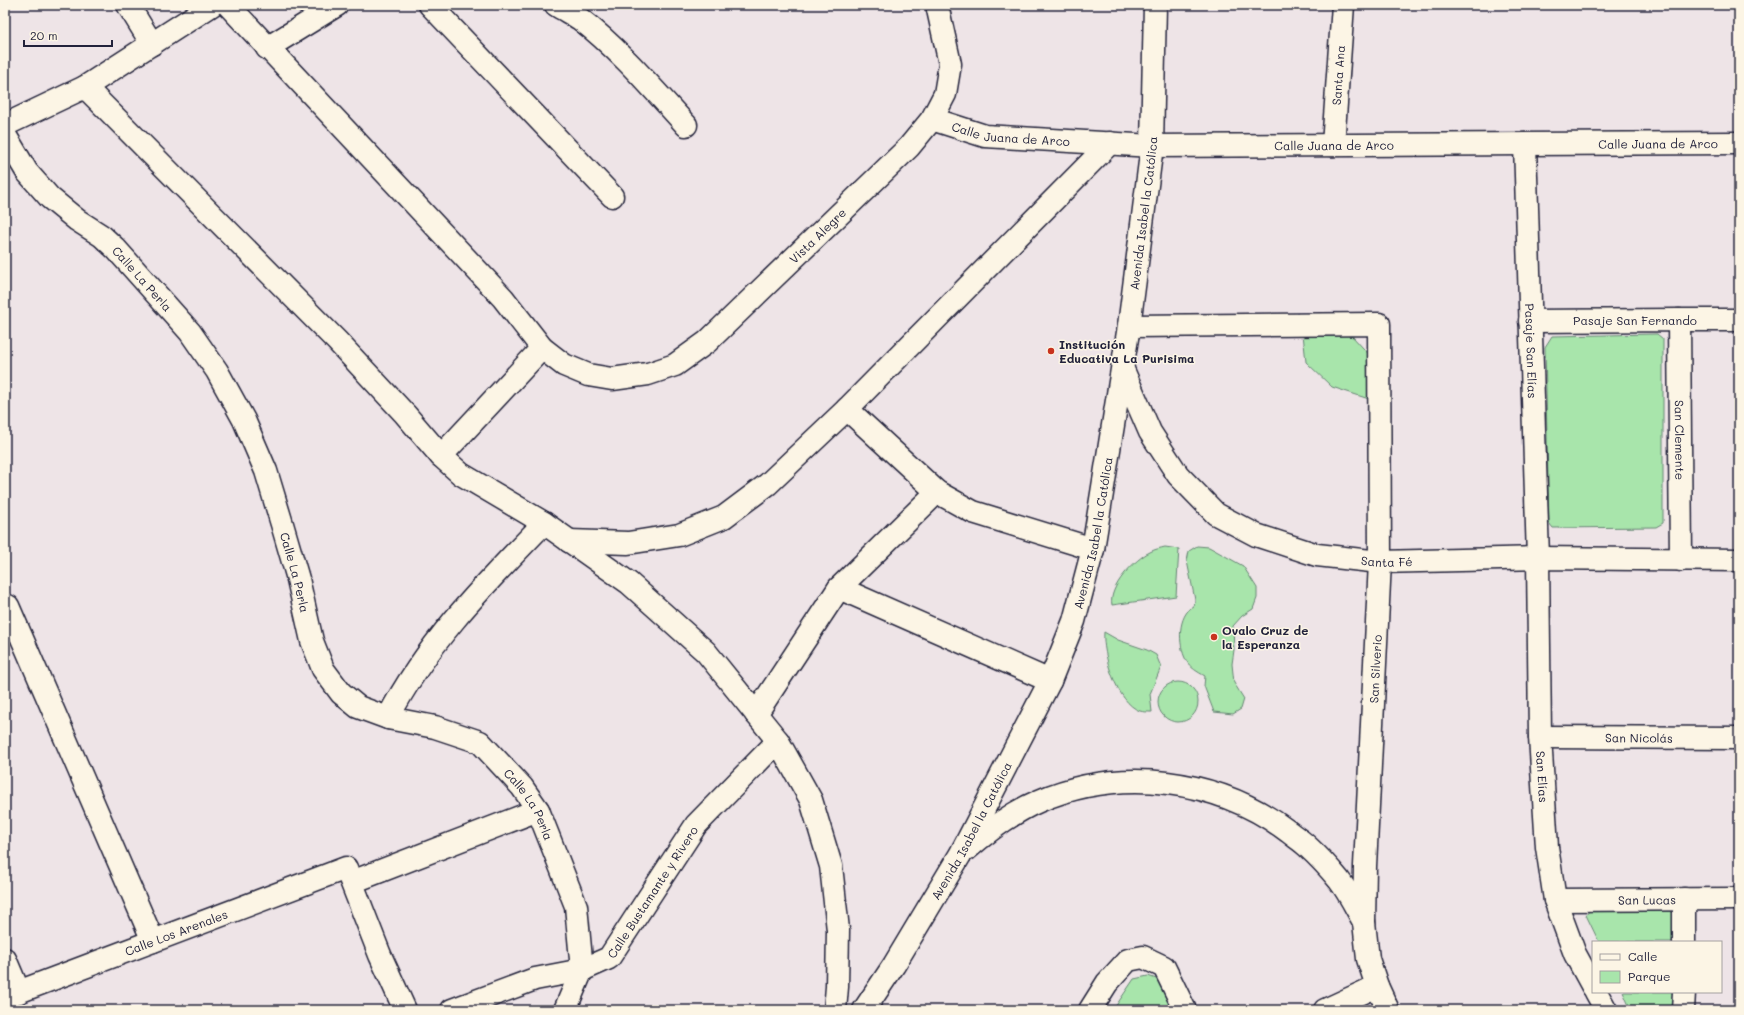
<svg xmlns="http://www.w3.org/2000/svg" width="1744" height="1015" font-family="Mali,sans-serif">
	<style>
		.green { fill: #a8e5ab; stroke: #658473 }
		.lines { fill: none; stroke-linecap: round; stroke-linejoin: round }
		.pedestrian-casing { stroke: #22223b; stroke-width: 25 }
		.minor-casing { stroke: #22223b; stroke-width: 25 }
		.pedestrian { stroke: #fcf5e5; stroke-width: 22 }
		.minor { stroke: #fcf5e5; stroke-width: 22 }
		.poi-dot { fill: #c8321e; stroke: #fcf5e5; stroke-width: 1.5 }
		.labels { text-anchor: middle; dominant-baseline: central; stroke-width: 3; stroke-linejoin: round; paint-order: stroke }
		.street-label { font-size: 12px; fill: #22223b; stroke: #fcf5e5 }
		.poi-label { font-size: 12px; font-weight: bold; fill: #22223b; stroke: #fcf5e5; text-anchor: start }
	</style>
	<rect width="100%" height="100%" fill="#eee4e7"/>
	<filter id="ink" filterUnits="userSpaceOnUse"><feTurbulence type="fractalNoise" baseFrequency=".025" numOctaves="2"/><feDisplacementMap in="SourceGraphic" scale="8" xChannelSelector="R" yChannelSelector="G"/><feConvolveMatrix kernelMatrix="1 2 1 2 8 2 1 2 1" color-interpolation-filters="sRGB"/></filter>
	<g filter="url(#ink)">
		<g class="green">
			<path d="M1303,334H1342L1353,337L1374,360L1372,400L1332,387L1306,362Z"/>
			<path d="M1657,334L1663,339V523L1656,527L1553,528L1549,523L1545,347L1552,336Z"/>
			<path d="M1197,546L1209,547L1243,566L1257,588V598L1253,609L1242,616L1233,626L1234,650L1232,664L1234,683L1244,699L1241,709L1233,714L1214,712L1204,686L1205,676C1198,672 1190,668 1186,660C1178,645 1177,615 1194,606L1195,600L1187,561L1189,551Z"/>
			<path d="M1165,547L1179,549L1176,596L1112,605C1108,587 1135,559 1150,552C1155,549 1161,548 1165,547Z"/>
			<path d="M1104,632L1118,640L1147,650L1156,655L1161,667L1150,694L1152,712C1148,712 1143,712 1140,711C1117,703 1102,654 1104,632Z"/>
			<circle cx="1178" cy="702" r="20"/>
			<path d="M1590,910L1671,911L1675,916V942H1599L1586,915Z"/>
			<path d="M1148,976L1162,981L1176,1010H1113L1134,979Z"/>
			<path d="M1623,992H1675V1010H1631Z"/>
		</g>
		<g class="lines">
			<defs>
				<path id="pedestrian" d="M1679,320H1739"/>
				<g id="minor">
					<path d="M128,5L152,44"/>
					<path id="s1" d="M228,5L503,298L542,348L564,365L588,375L612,379L648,374L675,365L707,342L909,147L932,119L945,94L950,64L937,5"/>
					<path d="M430,5L612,196"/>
					<path d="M556,5C564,10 572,14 580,19C618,48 654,90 686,125"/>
					<path d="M267,48L337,5"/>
					<path d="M85,87L337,341L405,414L441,456L461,474L544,523L629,583L706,652L778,741L811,800L831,866L838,930L837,987L835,1010"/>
					<path id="s2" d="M932,119L985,136L1152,146L1739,143"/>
					<path d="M5,125L85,87L212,5"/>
					<path id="s3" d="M5,135L27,172L50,198L77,220L102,236L116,249L190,332L217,371L244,420L266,471L282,524L298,579L312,641L323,669L341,693L358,707L388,718L435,727L480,742L522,787L538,810L576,906L582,970L565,1010"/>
					<path id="s4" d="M1525,144L1538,558L1540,737L1547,847L1555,900L1575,954L1593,987"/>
					<path id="s5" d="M1333,145L1343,5"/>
					<path id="s6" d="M1530,321L1679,320L1681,560"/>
					<path d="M1129,326L1379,324L1380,562L1365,866L1364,922L1368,959L1377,986L1388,1010"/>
					<path id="s7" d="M1123,370L1150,432L1178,475L1216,514L1256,535L1317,555L1380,562L1538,558L1739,560"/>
					<path d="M847,409L937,492L973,512L1093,549"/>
					<path d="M441,456L542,348"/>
					<path d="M569,541L628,543L679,535L724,517L768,484L847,409L1110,143"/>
					<path d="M839,588L1050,681"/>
					<path d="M8,606L153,941"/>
					<path d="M756,714L839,588L937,492"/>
					<path d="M388,718C427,642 485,584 544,523"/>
					<path id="s8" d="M1540,737L1739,738"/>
					<path d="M966,850C988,831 1011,813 1039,801C1121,766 1218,778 1289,832C1295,837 1302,841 1308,847C1319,857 1330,869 1339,880C1349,893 1356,908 1364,922"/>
					<path d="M352,882L538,810"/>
					<path id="s9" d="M1555,900L1739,899"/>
					<path d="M1684,942V899"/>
					<path d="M5,959L19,992"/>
					<path d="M1596,992L1606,1010"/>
					<path id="s10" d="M5,997L346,868L380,955L405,1010"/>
					<path id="s11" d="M452,1010L535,979L582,970L609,958L696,825L778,741"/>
					<path id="s12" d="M864,1010L894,965L960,855L1050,681L1074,621L1093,549L1129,326L1152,146L1155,5"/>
					<path d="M1090,1010L1107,983L1128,960L1143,957L1164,967L1185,1010"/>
					<path d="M1325,1010L1377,986"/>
					<path d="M1683,1010L1684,992"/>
				</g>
			</defs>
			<use href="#pedestrian" class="pedestrian-casing"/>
			<use href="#minor" class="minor-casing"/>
			<use href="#pedestrian" class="pedestrian"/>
			<use href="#minor" class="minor"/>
		</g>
	</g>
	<g class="poi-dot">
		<circle cx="1051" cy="351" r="4"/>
		<circle cx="1214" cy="637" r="4"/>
	</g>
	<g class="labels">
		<g class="street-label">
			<text stroke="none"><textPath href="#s5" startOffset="70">Santa Ana</textPath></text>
			<text stroke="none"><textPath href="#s2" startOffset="81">Calle Juana de Arco</textPath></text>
			<text stroke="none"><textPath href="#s2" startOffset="729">Calle Juana de Arco</textPath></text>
			<text stroke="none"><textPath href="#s2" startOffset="405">Calle Juana de Arco</textPath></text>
			<text stroke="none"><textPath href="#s12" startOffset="857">Avenida Isabel la Católica</textPath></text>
			<text stroke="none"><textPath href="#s1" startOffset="801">Vista Alegre</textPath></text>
			<text stroke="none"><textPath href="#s3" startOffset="201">Calle La Perla</textPath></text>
			<text x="1635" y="320">Pasaje San Fernando</text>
			<text stroke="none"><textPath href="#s4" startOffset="207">Pasaje San Elías</textPath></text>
			<text stroke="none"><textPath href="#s6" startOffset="269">San Clemente</textPath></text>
			<text stroke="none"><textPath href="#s12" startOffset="533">Avenida Isabel la Católica</textPath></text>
			<text stroke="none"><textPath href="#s7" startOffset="353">Santa Fé</textPath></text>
			<text stroke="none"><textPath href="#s3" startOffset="537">Calle La Perla</textPath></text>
			<text transform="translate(1375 669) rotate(-87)">San Silverio</text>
			<text stroke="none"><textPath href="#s8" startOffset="99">San Nicolás</textPath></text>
			<text stroke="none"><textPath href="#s4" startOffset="633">San Elías</textPath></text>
			<text stroke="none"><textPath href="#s3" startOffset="897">Calle La Perla</textPath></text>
			<text stroke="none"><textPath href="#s12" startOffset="209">Avenida Isabel la Católica</textPath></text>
			<text stroke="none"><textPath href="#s11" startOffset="245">Calle Bustamante y Rivero</textPath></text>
			<text stroke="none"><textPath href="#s9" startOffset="92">San Lucas</textPath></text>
			<text stroke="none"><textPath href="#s10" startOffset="183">Calle Los Arenales</textPath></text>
		</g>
		<g class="poi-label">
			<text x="1059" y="344">Institución<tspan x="1059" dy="14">Educativa La Purisima</tspan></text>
			<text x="1222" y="630">Ovalo Cruz de<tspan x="1222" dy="14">la Esperanza</tspan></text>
		</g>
	</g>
	<rect width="1744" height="1015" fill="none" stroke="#fcf5e5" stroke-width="20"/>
	<rect x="10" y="10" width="1724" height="995" fill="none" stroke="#22223b" stroke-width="1.5" filter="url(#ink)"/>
	<rect x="1592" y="941" width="130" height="52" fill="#fcf5e5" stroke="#a5a1a1"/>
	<rect x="1600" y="954" width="20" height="6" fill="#fcf5e5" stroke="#a5a1a1"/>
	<text x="1628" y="961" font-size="12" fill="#22223b">Calle</text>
	<rect x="1600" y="971" width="20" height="12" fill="#a8e5ab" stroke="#a5a1a1"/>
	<text x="1628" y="981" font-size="12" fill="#22223b">Parque</text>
	<path d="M24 40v6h88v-6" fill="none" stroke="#22223b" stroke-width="2"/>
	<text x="30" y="40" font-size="12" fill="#22223b" stroke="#fcf5e5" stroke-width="3" paint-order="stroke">20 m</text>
</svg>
